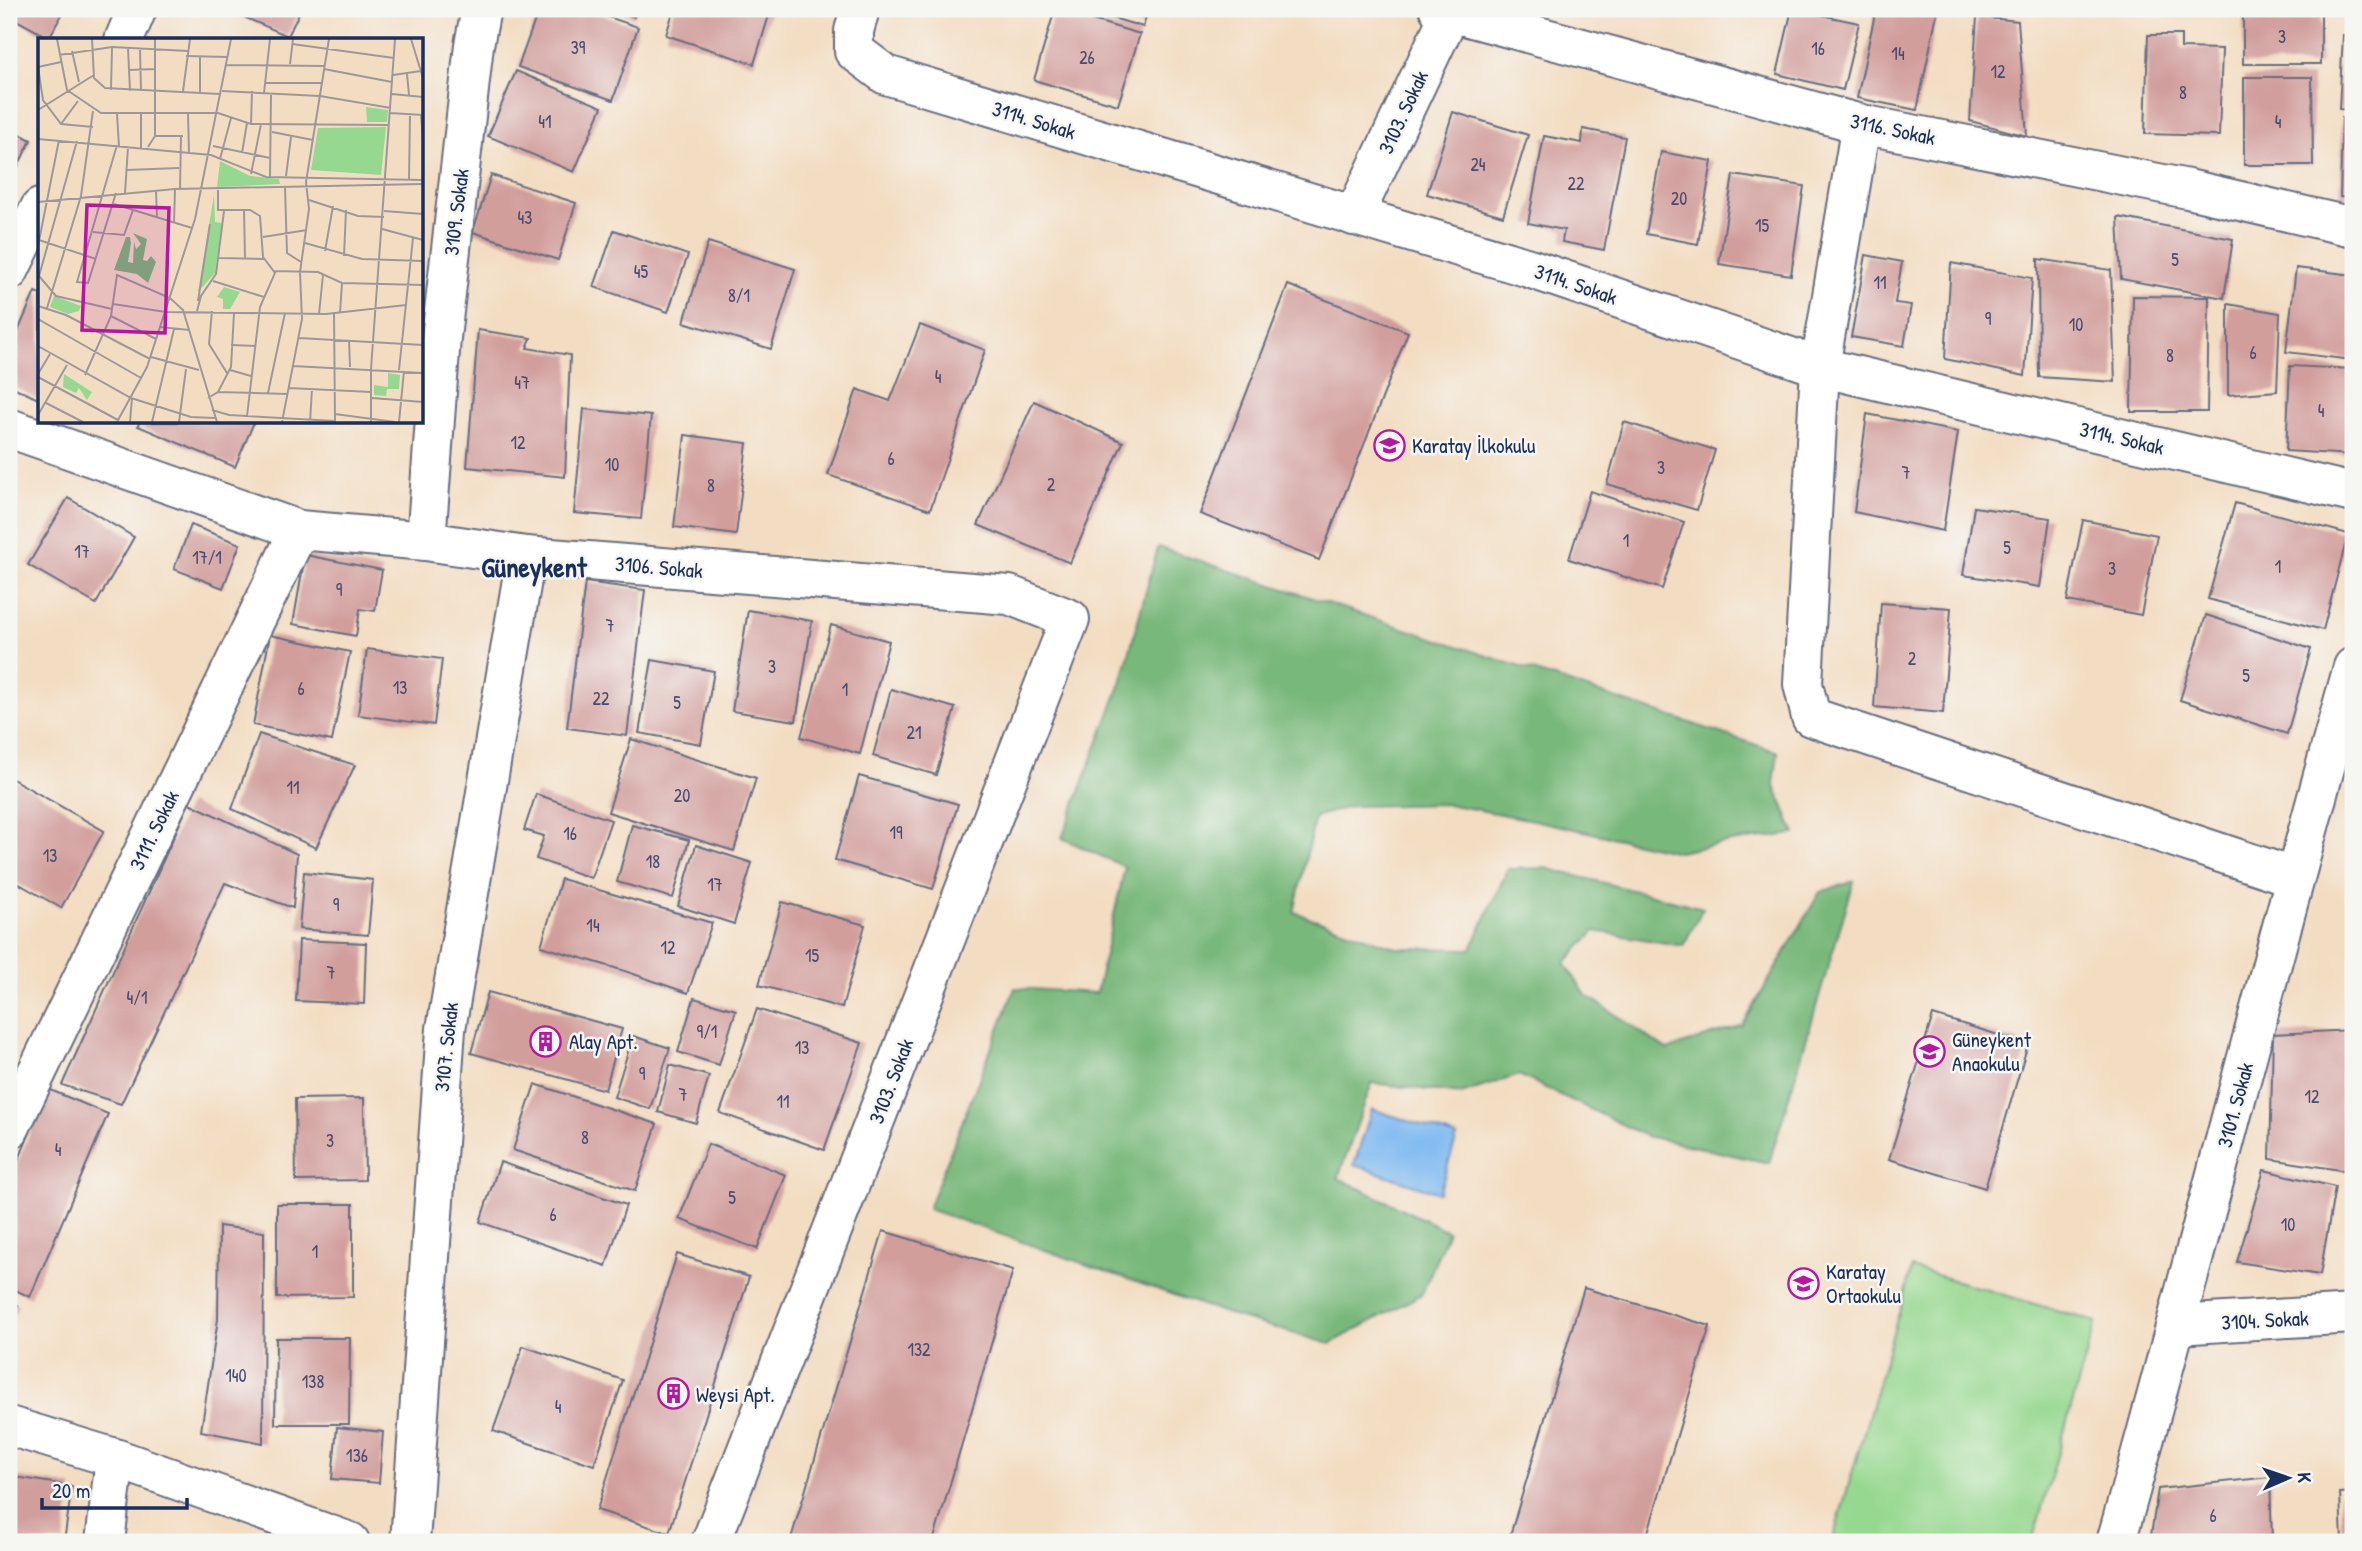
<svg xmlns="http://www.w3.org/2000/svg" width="2362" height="1551" font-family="'Patrick Hand',sans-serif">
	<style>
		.green { fill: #96d88f; stroke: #588476; stroke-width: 2 }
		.forest { fill: #78b87a; stroke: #4a746c; stroke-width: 2 }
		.water { fill: #7fbaf1; stroke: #4d74a8; stroke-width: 2 }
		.building { fill: #d19e9c }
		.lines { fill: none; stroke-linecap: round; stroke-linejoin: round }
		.minor-casing { stroke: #676c81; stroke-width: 42 }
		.secondary-casing { stroke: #676c81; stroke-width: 42 }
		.minor { stroke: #fff; stroke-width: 38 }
		.secondary { stroke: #fff; stroke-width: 38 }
		.labels { text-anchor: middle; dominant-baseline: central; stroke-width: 5; stroke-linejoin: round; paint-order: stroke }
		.number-label { font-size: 18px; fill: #484b6e }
		.street-label { font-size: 21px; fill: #1b2f5e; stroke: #f6f6f2 }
		.poi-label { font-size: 21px; fill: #1b2f5e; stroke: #f6f6f2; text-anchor: start }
		.district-label { font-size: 28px; font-weight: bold; fill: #1b2f5e; stroke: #f6f6f2 }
		.inset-road { fill: none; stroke: #9d979a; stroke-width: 2 }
		.view { fill: #b5179e; fill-opacity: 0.15; stroke: #b5179e; stroke-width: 3.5 }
		.inset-edge { fill: none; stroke: #1b2f5e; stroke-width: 3.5 }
	</style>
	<rect width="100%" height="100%" fill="#f6f6f2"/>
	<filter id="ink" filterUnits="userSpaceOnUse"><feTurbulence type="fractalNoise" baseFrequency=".0143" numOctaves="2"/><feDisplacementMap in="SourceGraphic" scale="14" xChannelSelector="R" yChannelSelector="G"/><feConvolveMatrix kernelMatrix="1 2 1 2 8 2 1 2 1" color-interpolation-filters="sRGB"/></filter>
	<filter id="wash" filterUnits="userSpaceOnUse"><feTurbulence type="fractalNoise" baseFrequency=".00686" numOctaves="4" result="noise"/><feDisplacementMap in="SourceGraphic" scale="28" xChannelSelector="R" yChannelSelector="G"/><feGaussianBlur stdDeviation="1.57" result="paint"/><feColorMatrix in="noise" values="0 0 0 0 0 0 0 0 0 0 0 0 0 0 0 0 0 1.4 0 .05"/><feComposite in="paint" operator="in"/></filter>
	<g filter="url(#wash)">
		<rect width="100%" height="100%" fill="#f3ddc2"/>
		<path class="green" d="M1912,1268L2096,1322L2032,1542H1832Z"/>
		<path class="forest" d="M1158,547L1778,752L1774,784L1795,834L1730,842L1678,852L1538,821L1447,804L1352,806L1315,817L1294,912L1397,948L1471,949L1508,869L1545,868L1703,908L1683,946L1595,931L1565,963L1585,994L1667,1050L1743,1025L1820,892L1854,881L1769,1163L1646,1136L1519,1075L1461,1094L1372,1083L1338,1178L1448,1231L1422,1294L1330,1344L1236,1317L928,1209L1015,988L1096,993L1125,867L1062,838L1121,683Z"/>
		<path class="water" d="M1372,1109L1457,1137L1439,1193L1354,1165Z"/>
		<g id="blocks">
			<g class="building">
				<path d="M9,9H65L49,38L9,16Z"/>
				<path d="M225,9H301L288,36Z"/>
				<path d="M539,9H585L638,27L613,100L518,67Z"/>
				<path d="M611,9H637L634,17Z"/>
				<path d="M674,9H771L754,64L666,35Z"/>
				<path d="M1055,9L1140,34L1118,105L1034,80Z"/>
				<path d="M1082,9H1148L1143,27Z"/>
				<path d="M1792,9L1859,23L1843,90L1777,74Z"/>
				<path d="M1876,9H1938L1917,110L1857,98Z"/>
				<rect x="2243" y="9" width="78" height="55"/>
				<path d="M1977,17L2018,21L2027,136L1970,121Z"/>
				<path d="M9,22L16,26L9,40Z"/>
				<path d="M2148,35H2181V48L2222,49L2219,136L2145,134Z"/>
				<path d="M2343,35H2353V110L2339,109Z"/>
				<path d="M516,71L602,107L574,172L488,136Z"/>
				<path d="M2244,77H2312L2313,165H2244Z"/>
				<path d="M1453,112L1528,135L1503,216L1427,194Z"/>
				<path d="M2342,118H2353V198L2340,197Z"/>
				<path d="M9,128L31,140L9,184Z"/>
				<path d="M1583,129L1625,137L1604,250L1562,242L1564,230L1528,223L1544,136L1582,143Z"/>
				<path d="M1661,152L1712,161L1698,244L1646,234Z"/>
				<path d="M491,175L576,203L558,260L473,232Z"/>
				<path d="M1733,175L1804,186L1791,275L1719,264Z"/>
				<path d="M2118,217L2233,239L2224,298L2121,279Z"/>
				<path d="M614,230L688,255L668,312L594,287Z"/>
				<path d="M708,242L795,269L771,349L684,322Z"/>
				<path d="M1866,255L1902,262L1895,303L1911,305L1904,346L1851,337Z"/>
				<path d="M2038,259L2111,270L2115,382L2039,377Z"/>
				<path d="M1951,263L2032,278L2025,376L1945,359Z"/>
				<path d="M2296,268L2353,275V360L2286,352Z"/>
				<path d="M1288,285L1408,332L1319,560L1200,514Z"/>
				<path d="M35,292L40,294V400L9,385V352Z"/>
				<path d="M2133,296L2209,297L2207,412H2131Z"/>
				<path d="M2228,304L2280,313L2277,391L2228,395Z"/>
				<path d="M920,325L985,350L930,510L828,475L857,389L890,401Z"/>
				<path d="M478,330L531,338L527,348L570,355L565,477L467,467Z"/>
				<path d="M2290,366L2353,369V455L2286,451Z"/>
				<path d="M1034,401L1123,442L1070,563L978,525Z"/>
				<path d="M584,409L651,416L641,519L574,513Z"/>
				<path d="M1867,414L1958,432L1943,531L1854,512Z"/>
				<path d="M139,422H254L235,467L138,426Z"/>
				<path d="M1624,422L1715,450L1697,510L1607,484Z"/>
				<path d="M685,435L747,443L736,535L674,527Z"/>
				<path d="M1590,491L1684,522L1662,589L1569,559Z"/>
				<path d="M68,498L134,537L96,604L28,565Z"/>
				<path d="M2235,503L2348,534L2323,630L2208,599Z"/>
				<path d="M1974,507L2050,518L2040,587L1963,575Z"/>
				<path d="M2083,520L2157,535L2141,615L2067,601Z"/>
				<path d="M191,525L240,544L223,588L174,569Z"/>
				<path d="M305,555L382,570L375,611L360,609L356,636L293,624Z"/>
				<path d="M585,582L645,590L627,736L567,728Z"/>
				<path d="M1881,603L1951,608L1943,713L1874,707Z"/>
				<path d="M748,610L812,621L796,721L732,711Z"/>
				<path d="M2206,615L2311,649L2287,734L2180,700Z"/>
				<path d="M831,625L889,641L860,754L801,737Z"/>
				<path d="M270,635L350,652L332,741L253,725Z"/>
				<path d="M367,649L442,659L434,725L358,715Z"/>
				<path d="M652,660L714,671L701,744L639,733Z"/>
				<path d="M891,689L955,708L936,775L873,756Z"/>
				<path d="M259,734L355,765L316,848L232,809Z"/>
				<path d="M631,739L756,778L734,851L608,812Z"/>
				<path d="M859,776L958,804L933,889L835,860Z"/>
				<path d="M9,777L104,831L61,908L9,878Z"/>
				<path d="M536,794L611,820L591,878L536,859L544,836L524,830Z"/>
				<path d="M189,803L297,854L293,908L225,883L121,1104L62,1085Z"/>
				<path d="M632,825L689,840L673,898L617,882Z"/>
				<path d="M696,845L752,863L734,924L678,906Z"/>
				<path d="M304,872L373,880L368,935L299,929Z"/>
				<path d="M561,879L712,923L688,993L625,971L541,946Z"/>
				<path d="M782,902L865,925L842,1008L759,985Z"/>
				<path d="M299,940L366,943L364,1004L296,1001Z"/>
				<path d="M488,992L622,1029L605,1090L471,1053Z"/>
				<path d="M694,998L736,1010L719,1065L678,1052Z"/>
				<path d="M757,1009L862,1043L824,1150L720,1113Z"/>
				<path d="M1933,1015L2028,1044L1985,1188L1889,1159Z"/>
				<path d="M2353,1030V1172L2270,1159L2273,1034Z"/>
				<path d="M633,1036L670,1048L650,1109L614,1097Z"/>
				<path d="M670,1065L709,1076L696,1123L658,1112Z"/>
				<path d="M535,1084L657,1124L635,1191L513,1150Z"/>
				<path d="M48,1089L108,1114L30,1297L9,1287V1183Z"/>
				<path d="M364,1098L365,1180L296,1181L295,1099Z"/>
				<path d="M708,1144L786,1175L757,1249L679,1219Z"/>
				<path d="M500,1162L626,1205L606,1266L480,1222Z"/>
				<path d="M2264,1170L2335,1187L2320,1275L2237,1262Z"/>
				<path d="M277,1204H353V1297L277,1298Z"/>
				<path d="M219,1226L264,1232L263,1443L201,1431L218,1319Z"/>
				<path d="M883,1231L1013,1270L933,1542H790Z"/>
				<path d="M677,1254L749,1277L669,1533L597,1510Z"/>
				<path d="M1584,1288L1710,1326L1645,1542H1508Z"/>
				<path d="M9,1301L18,1305L9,1327Z"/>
				<path d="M276,1338H350L349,1424H275Z"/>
				<path d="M523,1346L623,1380L594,1465L493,1431Z"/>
				<path d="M337,1427L383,1432L379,1483L332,1479Z"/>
				<path d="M9,1476L72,1486L64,1542H9Z"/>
				<path d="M2270,1477L2272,1542H2150L2158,1489Z"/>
				<path d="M2353,1492V1542H2342L2340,1493Z"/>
			</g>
		</g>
	</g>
	<g filter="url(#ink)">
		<use href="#blocks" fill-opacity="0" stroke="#676c81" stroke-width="2"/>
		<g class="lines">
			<defs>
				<g id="minor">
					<path d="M860,9L854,31V51L886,75L1529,268L1820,367L2353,493"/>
					<path d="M1439,9L1861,124L2188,189L2353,227"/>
					<path d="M124,40L137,9"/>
					<path d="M1861,124L1820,367L1803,684L1811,717L2293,877"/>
					<path d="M1354,216L1452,9"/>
					<path d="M9,271L40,208"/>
					<path d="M9,428L299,530L426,541L526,556L1009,595L1070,619L711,1542"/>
					<path d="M426,541L441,338L474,45L481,9"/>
					<path d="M9,1130L299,530"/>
					<path d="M2177,1325L2353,1314"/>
					<path d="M105,1542L115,1458"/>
					<path d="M410,1542L446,1029L526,556"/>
					<path d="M2116,1542C2198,1251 2271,958 2353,667"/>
				</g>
				<path id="secondary" d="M9,1426L115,1458L350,1542"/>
			</defs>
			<use href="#minor" class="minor-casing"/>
			<use href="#secondary" class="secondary-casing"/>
			<use href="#minor" class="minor"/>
			<use href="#secondary" class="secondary"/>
		</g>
	</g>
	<defs>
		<symbol id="school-ring" viewBox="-11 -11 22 22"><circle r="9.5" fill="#f6f6f2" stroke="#b5179e" stroke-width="1.5"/><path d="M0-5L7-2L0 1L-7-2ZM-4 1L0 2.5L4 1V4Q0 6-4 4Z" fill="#b5179e"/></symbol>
		<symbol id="building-ring" viewBox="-11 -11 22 22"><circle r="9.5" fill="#f6f6f2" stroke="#b5179e" stroke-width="1.5"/><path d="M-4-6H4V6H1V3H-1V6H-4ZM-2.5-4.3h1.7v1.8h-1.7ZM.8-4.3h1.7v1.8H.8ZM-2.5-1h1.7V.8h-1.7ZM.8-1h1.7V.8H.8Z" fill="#b5179e"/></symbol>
	</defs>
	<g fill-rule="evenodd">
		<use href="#school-ring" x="1372" y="428" width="35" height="35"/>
		<use href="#building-ring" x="528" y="1024" width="35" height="35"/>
		<use href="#school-ring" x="1912" y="1034" width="35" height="35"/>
		<use href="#school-ring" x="1786" y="1266" width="35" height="35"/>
		<use href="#building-ring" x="656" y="1376" width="35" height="35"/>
	</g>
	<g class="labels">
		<g class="number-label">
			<text x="2282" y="36">3</text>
			<text x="578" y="47">39</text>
			<text x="1818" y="48">16</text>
			<text x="1898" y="53">14</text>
			<text x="1087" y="57">26</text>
			<text x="1998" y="71">12</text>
			<text x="2183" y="92">8</text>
			<text x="545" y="121">41</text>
			<text x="2278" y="121">4</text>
			<text x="1478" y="164">24</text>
			<text x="1576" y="183">22</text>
			<text x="1679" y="198">20</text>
			<text x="525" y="217">43</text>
			<text x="1762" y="225">15</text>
			<text x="2175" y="259">5</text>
			<text x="641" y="271">45</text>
			<text x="1880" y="282">11</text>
			<text x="739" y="295">8/1</text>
			<text x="1988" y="318">9</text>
			<text x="2076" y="324">10</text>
			<text x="2253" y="352">6</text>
			<text x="2170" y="355">8</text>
			<text x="938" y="376">4</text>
			<text x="522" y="382">47</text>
			<text x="2321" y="410">4</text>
			<text x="518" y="442">12</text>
			<text x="891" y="458">6</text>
			<text x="612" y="464">10</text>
			<text x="1661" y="467">3</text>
			<text x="1906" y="472">7</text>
			<text x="1051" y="484">2</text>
			<text x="711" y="485">8</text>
			<text x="1626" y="540">1</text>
			<text x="2007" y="547">5</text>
			<text x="82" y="551">17</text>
			<text x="207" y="557">17/1</text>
			<text x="2278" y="566">1</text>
			<text x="2112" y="568">3</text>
			<text x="339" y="589">9</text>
			<text x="610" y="625">7</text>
			<text x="1912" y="658">2</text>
			<text x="772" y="666">3</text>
			<text x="2246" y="675">5</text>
			<text x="400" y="687">13</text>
			<text x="301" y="688">6</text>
			<text x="845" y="689">1</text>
			<text x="601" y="698">22</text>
			<text x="677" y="702">5</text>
			<text x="914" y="732">21</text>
			<text x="293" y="787">11</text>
			<text x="682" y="795">20</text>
			<text x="896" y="832">19</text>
			<text x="570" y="833">16</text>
			<text x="50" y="855">13</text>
			<text x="653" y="861">18</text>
			<text x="715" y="884">17</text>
			<text x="336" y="904">9</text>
			<text x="593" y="925">14</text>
			<text x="668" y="947">12</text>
			<text x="812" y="955">15</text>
			<text x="331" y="972">7</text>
			<text x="137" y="997">4/1</text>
			<text x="707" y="1031">9/1</text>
			<text x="802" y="1047">13</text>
			<text x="642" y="1073">9</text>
			<text x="683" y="1094">7</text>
			<text x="2312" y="1096">12</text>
			<text x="783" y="1101">11</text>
			<text x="585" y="1137">8</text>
			<text x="330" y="1140">3</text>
			<text x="58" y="1149">4</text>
			<text x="732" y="1197">5</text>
			<text x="553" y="1214">6</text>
			<text x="2288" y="1224">10</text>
			<text x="315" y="1251">1</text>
			<text x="919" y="1349">132</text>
			<text x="236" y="1375">140</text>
			<text x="313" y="1381">138</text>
			<text x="558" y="1406">4</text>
			<text x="357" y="1455">136</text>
			<text x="2213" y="1515">6</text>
		</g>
		<g class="street-label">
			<text transform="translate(1403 112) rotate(-65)">3103. Sokak</text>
			<text transform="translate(1034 120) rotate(17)">3114. Sokak</text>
			<text transform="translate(1893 129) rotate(12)">3116. Sokak</text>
			<text transform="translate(456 212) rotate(-83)">3109. Sokak</text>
			<text transform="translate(1576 284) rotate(19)">3114. Sokak</text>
			<text transform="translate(2122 438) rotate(13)">3114. Sokak</text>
			<text transform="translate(659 567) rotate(5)">3106. Sokak</text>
			<text transform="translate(154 830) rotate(-64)">3111. Sokak</text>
			<text transform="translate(446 1047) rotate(-84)">3107. Sokak</text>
			<text transform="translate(891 1081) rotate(-69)">3103. Sokak</text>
			<text transform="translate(2235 1105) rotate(-75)">3101. Sokak</text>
			<text transform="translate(2265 1320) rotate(-3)">3104. Sokak</text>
		</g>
		<g class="poi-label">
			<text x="1412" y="445">Karatay İlkokulu</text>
			<text x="1952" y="1039">Güneykent<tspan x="1952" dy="24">Anaokulu</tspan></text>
			<text x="569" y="1041">Alay Apt.</text>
			<text x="1826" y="1271">Karatay<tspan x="1826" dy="24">Ortaokulu</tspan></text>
			<text x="696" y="1394">Weysi Apt.</text>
		</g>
		<g class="district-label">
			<text x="534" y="567">Güneykent</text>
		</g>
	</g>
	<g transform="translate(38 38)">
		<rect width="385" height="385" fill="#f3ddc2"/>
		<path d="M328,69L350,72L349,84H329ZM348,89L343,137L273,132L280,90ZM182,123L212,138L241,141L242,146L179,149ZM176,157L177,184L184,185L177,235L160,254ZM186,249L202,254L192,271H185V261L179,259ZM16,258L43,268L41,273L30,276L12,269ZM350,335L362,337L361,351H349L348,358L336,357V347L350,349ZM26,336L54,354L49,362L41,350L38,355L25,349Z" fill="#96d88f"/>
		<path d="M95,195L109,201L105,222L109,223L113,218L118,224L110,245L99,236L76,232L88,199H92L93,205L90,224L95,225L96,204L98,211L103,206Z" fill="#78b87a"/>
		<path class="inset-road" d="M19,1L29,52L63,75H180L213,86L351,87M54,1L56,40L67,50L182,56M373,1L385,40M254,6L356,20M90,10L92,53M102,10L103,53M34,13L41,44M21,17L74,9L150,13M148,18L190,19M162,18V54M252,26L255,1M188,27L287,28M0,29L5,62L23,86L55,89M0,29L23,24M286,31L354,44M91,32L117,31M369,36L371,57M355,37L383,33M228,45H285M73,52L74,9M145,53L152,1M184,53L282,58L353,70M226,55L232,1M354,56L385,59M0,72L56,37M150,75L151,115M352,75L385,77M79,76L81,108M383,77L385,103M23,86L40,63M213,86L214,53M234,94L275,102M117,98H145M0,101L173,117L228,139L385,142M175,108L232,120M110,109L117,98V1M103,110V76M204,115L209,85M182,121L193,80M88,132L141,130M213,136L223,86M248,138L253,99M232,139L233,57M371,142L372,76M247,149L249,215L263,224M142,151L143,98M180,152V172H212L222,178L225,219L237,235L222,269L209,378M118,153L119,179M78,155L50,245L39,244L79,107M87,155L90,109M271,162L320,178L346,179M0,164L137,151L385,146M76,166L154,190M206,172L207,220M346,173L385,176M136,185L137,151M344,191L385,202M55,194L86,197L95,172M225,199L269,192M1,202L58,221M267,205L324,221L385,223M0,208L21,102M287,213L295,168M306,218L308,172M181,220L226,221M236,233L280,234L304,245L385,247M1,238L39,103M1,238L18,258L74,271M175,243L226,259M160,263L172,186M75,266L128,274L288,276L368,267M0,268L28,277L112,321M9,270L43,158L55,73M159,273L163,258L178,236L186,173M174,273L171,306L189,335M296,275L297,384M302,275L304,245M281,276L285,237M73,278L118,301M0,281L103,340M122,289L151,292M261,300L385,307M311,302L312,329M193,307L218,308M0,308L93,360L153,379L177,380M113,319L161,332M255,328L385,335M192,332L213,338M361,332L375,200M0,336L12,316M47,337L73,278L79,237L132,260L145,272L179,384M0,339L80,382M251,350L333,354M180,354L193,329L196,275M230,355L247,275M170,360L180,354L250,356M334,360L385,364M8,365L45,384M174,372L191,377L297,383M297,376L357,384M0,377L29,327M79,384L109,329L157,181L193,1M92,384L94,360M114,384L136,291M141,384L148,331M244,384L264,281L262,234L271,171L268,144L291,1M272,384L274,351M333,384V331L357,1M361,384L366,333"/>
		<path class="view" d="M49,167L131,170L127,295L44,292Z"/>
		<rect width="385" height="385" class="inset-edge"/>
	</g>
	<rect width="2362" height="1551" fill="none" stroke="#f6f6f2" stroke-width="35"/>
	<g transform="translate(2288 1478) rotate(88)" stroke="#f6f6f2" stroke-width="5" paint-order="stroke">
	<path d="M0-5L12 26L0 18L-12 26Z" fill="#1b2f5e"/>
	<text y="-10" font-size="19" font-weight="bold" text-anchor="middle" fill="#1b2f5e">K</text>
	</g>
	<path d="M42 1498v10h145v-10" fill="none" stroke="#1b2f5e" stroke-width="3.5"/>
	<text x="52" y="1498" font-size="21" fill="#1b2f5e" stroke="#f6f6f2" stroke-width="5" paint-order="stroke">20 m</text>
</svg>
